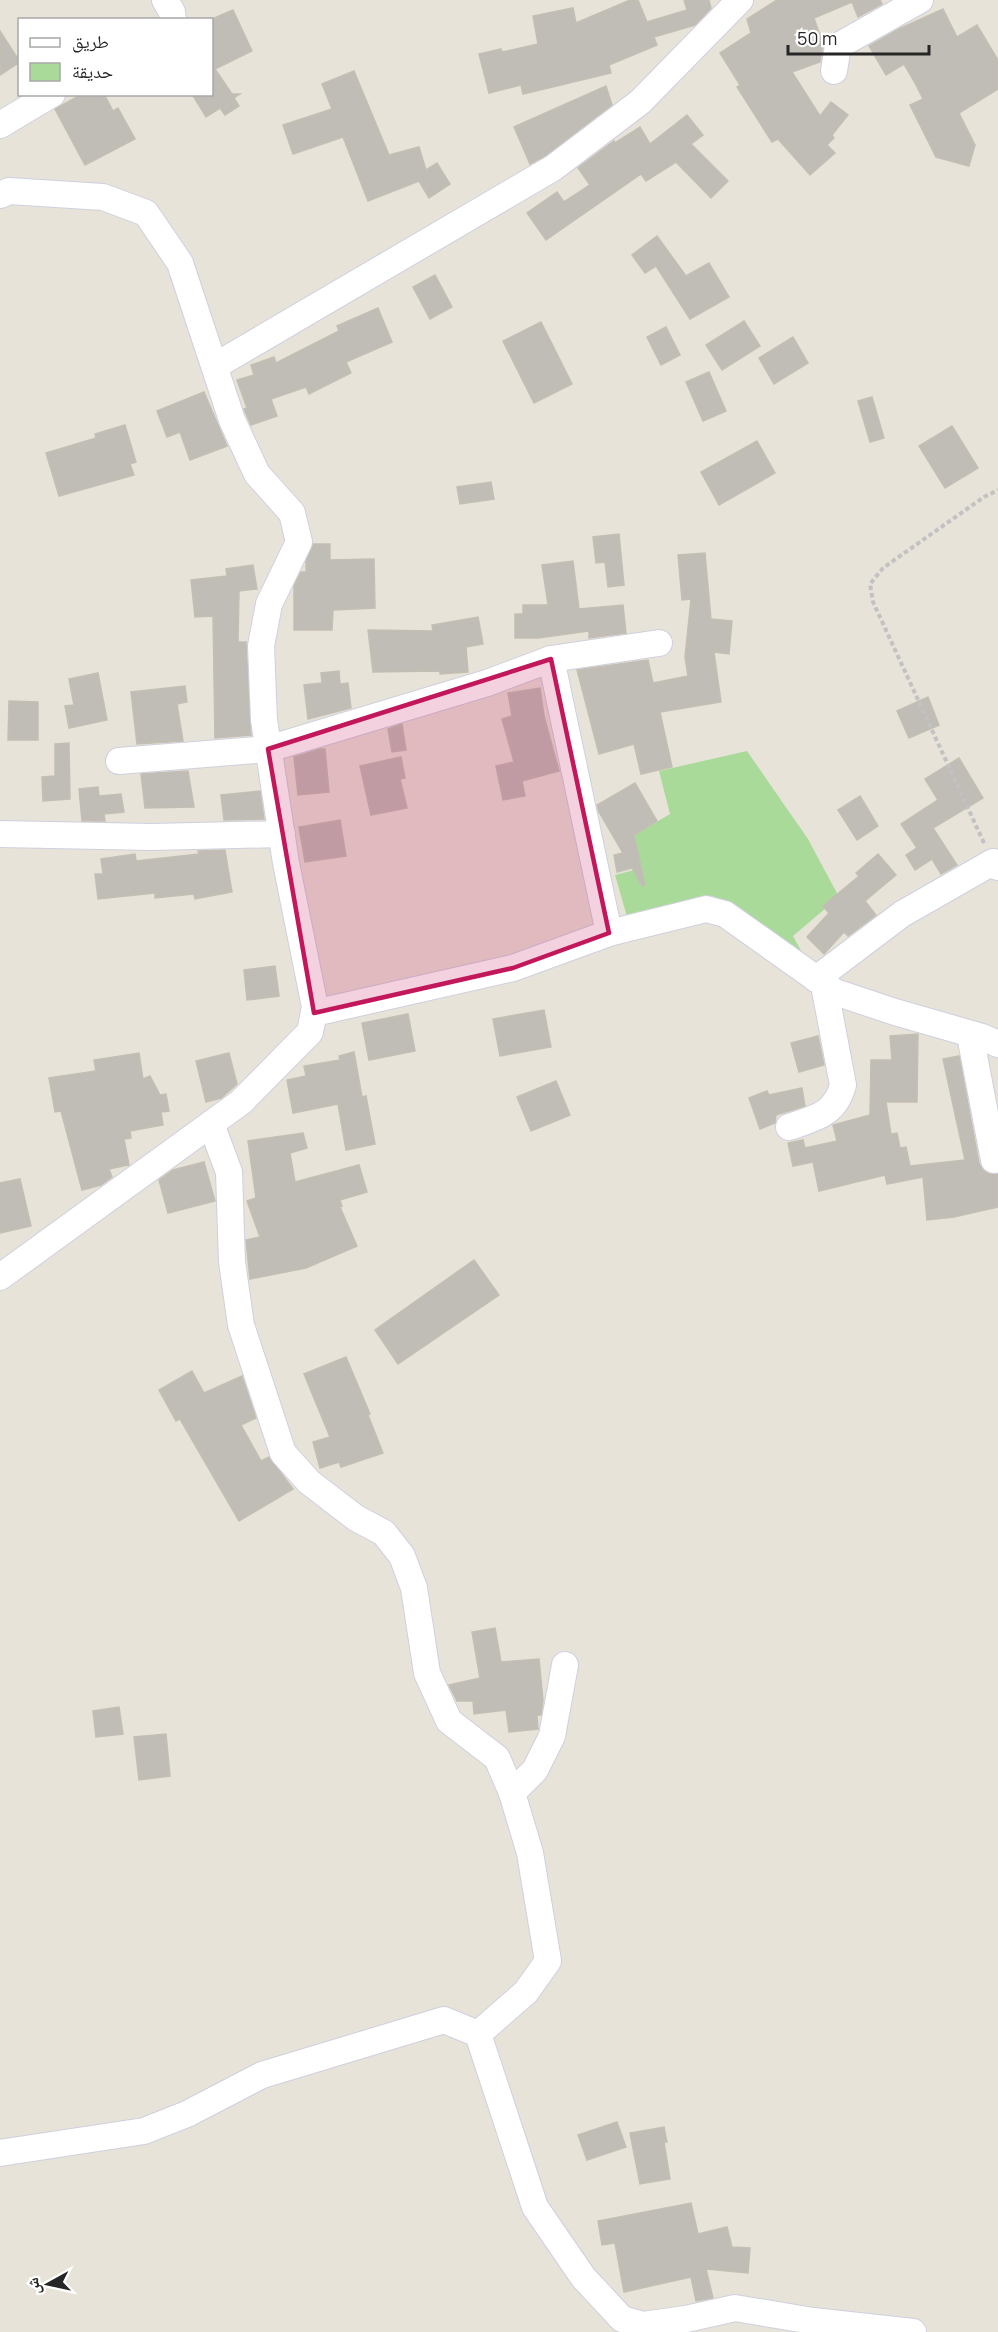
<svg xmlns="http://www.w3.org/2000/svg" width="998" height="2332" font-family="Manrope,'Noto Naskh Arabic',sans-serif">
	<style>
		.green { fill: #a9da9a }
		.building { fill: #c0bcb6; stroke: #c3bfb3; stroke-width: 1.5 }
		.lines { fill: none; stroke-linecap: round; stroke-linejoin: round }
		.minor-casing { stroke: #ced0de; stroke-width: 28 }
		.path { stroke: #c2c2c2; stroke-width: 4; stroke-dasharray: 4.5 3; stroke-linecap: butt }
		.minor { stroke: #fff; stroke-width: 26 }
		.marked { fill: #c2185b; fill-opacity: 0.2; stroke: #c2185b; stroke-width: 4.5; stroke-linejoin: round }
	</style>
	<rect width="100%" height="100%" fill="#e8e3d9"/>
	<path class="green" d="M747,751L808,839L839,897L793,936L810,967L713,896L628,920L615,875L638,869L631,837L670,814L659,771Z"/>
	<g class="building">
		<path d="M630,0H638L647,22L687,10L684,0H709L711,8L695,25L654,37L657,45L609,65L611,73L523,94L521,85L489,93L479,54L501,49L502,52L538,44L533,16L573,8L576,23Z"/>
		<path d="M777,0H880L882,4L858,17L852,2L814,18L823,44L820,62L792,72L820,116L831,102L848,115L832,135L834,138L827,145L835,153L810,175L778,139L772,142L737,87L740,85L720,53L751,33L747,19Z"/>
		<path d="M943,9L957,37L977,25L998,60V89L959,113L975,145L969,166L936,157L910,105L923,99L915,83L904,64L886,75L869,46L899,29Z"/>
		<path d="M233,10L252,51L215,69L232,94H240L234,98L239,106L225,115L220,108L206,117L192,94H212V19Z"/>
		<path d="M0,31L20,62L0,75Z"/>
		<path d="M354,71L389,155L419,147L426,170L437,163L450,184L429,198L419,181L368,201L343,137L293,154L283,125L332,109L322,84Z"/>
		<path d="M606,86L612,105L545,156L530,164L514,127Z"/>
		<path d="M82,94H104L113,111L118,108L135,139L85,165L55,109Z"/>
		<path d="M687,115L703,135L691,144L728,181L711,198L676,162L646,181L641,174L546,240L527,213L557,192L564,202L590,185L578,168L614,141L615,143L640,127L650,144Z"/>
		<path d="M657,236L686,276L709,263L729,297L690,319L656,266L645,273L632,255Z"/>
		<path d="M435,275L452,307L430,319L413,287Z"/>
		<path d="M378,308L392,342L346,362L351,373L309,394L306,387L271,399L277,416L251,425L244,409L247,408L237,380L254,375L251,365L274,357L276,363L339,331L337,326Z"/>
		<path d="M744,321L760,346L722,370L706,345Z"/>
		<path d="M541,322L572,384L534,403L503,341Z"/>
		<path d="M666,327L680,355L661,365L647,337Z"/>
		<path d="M793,337L808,363L774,384L759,358Z"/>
		<path d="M709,372L726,411L703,421L686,382Z"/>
		<path d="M204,392L227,446L190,460L180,432L167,437L157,411Z"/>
		<path d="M872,397L884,438L870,442L858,401Z"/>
		<path d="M125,425L136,462L130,464L134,475L59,496L46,453L96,438L95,434Z"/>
		<path d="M952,426L978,468L945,488L919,446Z"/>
		<path d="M757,441L775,473L719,505L701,472Z"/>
		<path d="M491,482L494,499L460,504L457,487Z"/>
		<path d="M619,534L624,585L608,587L605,562L596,563L593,537Z"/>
		<path d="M313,544H330V560L374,559L375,608L333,610L332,630H294V586L301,572H306V561Z"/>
		<path d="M705,553L711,619L732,621L729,654L714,652L721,702L660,712L672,767L641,774L634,744L599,754L577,670L648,660L653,683L688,676L685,657L691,599L682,600L678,555Z"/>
		<path d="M573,561L579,609L623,605L626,633L589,638V631L538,638H515V614H523V605H548L542,565Z"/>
		<path d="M253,565L257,589L239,591L238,642H246L251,735L215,738L213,616L195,617L191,580L227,576L226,569Z"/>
		<path d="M478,617L483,644L466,647L468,672L440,674V671L373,672L368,630L433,631L432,625Z"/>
		<path d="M339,671L340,684L348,683L351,708L308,719L304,685L322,683L321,673Z"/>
		<path d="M98,673L107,720L69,728L65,706L74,705L69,679Z"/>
		<path d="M185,686L187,702L177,704L183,741L137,744L131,692Z"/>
		<path d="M540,688L544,716L559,771L522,781L525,796L503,800L496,766L514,762L502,719L512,716L508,693Z"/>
		<path d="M928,697L939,725L909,738L897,711Z"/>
		<path d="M9,701L38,702V740H8Z"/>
		<path d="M402,724L406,750L392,752L388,729Z"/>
		<path d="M69,743L70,799L43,801L42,777L55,776V744Z"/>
		<path d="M320,749H325L329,792L298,795L294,757Z"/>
		<path d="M401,757L405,778L400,779L407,808L371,815L360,766Z"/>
		<path d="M959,758L983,798L933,828L957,865L941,874L932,859L915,870L906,855L917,848L901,824L938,800L925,779Z"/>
		<path d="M188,771L194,807L145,808L141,774Z"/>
		<path d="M635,783L657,821L634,835L645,885L642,886L632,868L617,872L614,855L623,853L599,812L597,805Z"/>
		<path d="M98,787L99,796L121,794L124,812L104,814L105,821H82L79,789Z"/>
		<path d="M260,791L264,819L224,820L221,795Z"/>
		<path d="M860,796L878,826L857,840L838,810Z"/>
		<path d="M340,820L346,856L305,862L299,827Z"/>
		<path d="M225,850L232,892L195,899L194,894L155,898V893L98,899L95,874H103L101,859L135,854L136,861L199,854L198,851Z"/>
		<path d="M878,854L896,875L865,901L876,915L848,936L844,932L824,954L807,937L829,913L823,906L859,876L856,873Z"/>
		<path d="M275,966L279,996L247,1000L244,970Z"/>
		<path d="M544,1010L551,1047L500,1056L493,1019Z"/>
		<path d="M408,1014L415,1051L369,1060L362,1023Z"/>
		<path d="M918,1034L917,1102H886L891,1134L897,1133L900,1148L906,1147L910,1166L965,1160L943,1059L959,1056L979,1163L983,1170L989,1174H998V1207L954,1217L927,1220L923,1177L887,1184L885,1175L819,1191L813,1162L793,1166L788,1143L803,1140L805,1148L837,1141L833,1125L870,1115L871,1060H892L890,1036Z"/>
		<path d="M818,1036L824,1065L799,1072L791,1043Z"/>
		<path d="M354,1052L362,1097L366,1096L375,1144L346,1150L338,1104L293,1113L287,1080L306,1076L304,1066L340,1060L339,1056Z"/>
		<path d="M139,1053L143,1079L150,1076L160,1095L166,1094L169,1111L161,1112L163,1125L130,1131L131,1138L124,1139L129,1165L109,1169L112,1177L101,1185L82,1190L61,1111L55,1112L49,1078L96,1071L94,1060Z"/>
		<path d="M229,1053L237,1084L221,1098L206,1102L196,1061Z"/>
		<path d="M556,1081L570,1115L531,1131L517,1097Z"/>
		<path d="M802,1088L805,1106L776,1115L775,1123L760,1129L749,1098L767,1091L769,1095Z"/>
		<path d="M303,1133L307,1148L290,1153L295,1182L359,1165L367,1192L340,1200L342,1206L340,1207L357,1246L306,1268L250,1279L246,1240L260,1237L247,1201L256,1198L248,1141Z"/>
		<path d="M204,1162L215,1201L168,1213L159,1180L173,1170Z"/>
		<path d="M20,1179L31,1226L0,1233V1183Z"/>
		<path d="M474,1260L499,1295L398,1364L375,1330Z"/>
		<path d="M346,1357L370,1414L368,1415L383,1453L341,1467L339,1462L320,1468L313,1442L330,1437L304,1374Z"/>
		<path d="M192,1371L204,1393L242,1376L256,1418L241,1425L261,1461L269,1457L293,1489L239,1521L180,1419L176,1421L159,1390Z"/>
		<path d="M495,1628L501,1662L539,1659L543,1700L541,1715H537L538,1729L509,1732L506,1710L474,1714L473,1701H457L449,1685L480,1678L472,1632Z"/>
		<path d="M119,1707L123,1734L96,1737L93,1711Z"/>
		<path d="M166,1734L170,1776L139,1780L134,1737Z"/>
		<path d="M617,2122L626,2147L587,2160L578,2135Z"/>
		<path d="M664,2127L667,2142H664L670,2179L640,2184L630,2133Z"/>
		<path d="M691,2203L698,2234L727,2227L732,2247L750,2248L748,2273L706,2269L713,2298L696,2301L691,2277L624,2292L615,2243L602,2245L598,2221Z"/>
	</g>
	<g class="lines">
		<defs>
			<g id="minor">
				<path d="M165,0L172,12L173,20"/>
				<path d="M834,71L838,46L920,0"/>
				<path d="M0,125L52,94"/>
				<path d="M0,195L9,191L103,197L146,213L180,263L232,420L257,474L292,513L299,542L269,604L261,646L264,720L286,863L315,1007L310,1032L241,1102L0,1277"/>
				<path d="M215,366L553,168L640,102L740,0"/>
				<path d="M119,761L268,749L487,683L551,659"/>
				<path d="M0,834L152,837L282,834"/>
				<path d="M609,933L551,659L659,643"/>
				<path d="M816,979L902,914L993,862L998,867"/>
				<path d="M314,1013L513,968L609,933L678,916L706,909L725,914L835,992L895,1012L982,1037L998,1044"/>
				<path d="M970,1035L994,1160"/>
				<path d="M211,1124L229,1172L232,1262L241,1325L283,1453L309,1482L356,1518L384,1533L402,1556L414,1588L427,1673L449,1721L497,1758L512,1793L530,1853L548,1961L526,1992L478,2034"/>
				<path d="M789,1127C815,1118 835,1115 843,1085L824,985"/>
				<path d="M512,1793L535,1770L552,1736L565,1665"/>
				<path d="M0,2153L144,2131L187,2114L262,2075L444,2020L478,2034L535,2207L583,2277L622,2319L643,2325L686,2319L735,2308L813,2321L913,2332"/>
			</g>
		</defs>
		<use href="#minor" class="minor-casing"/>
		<path class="path" d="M984,843L873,602L870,584L883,568L984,497L998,490"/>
		<use href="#minor" class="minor"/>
	</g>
	<path class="marked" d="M551,659L609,933L513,968L314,1013L268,749Z"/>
	<rect x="18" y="18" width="195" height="78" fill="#ffffff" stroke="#a8a8a8" stroke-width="1.5"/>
	<rect x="30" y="38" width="30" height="9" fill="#ffffff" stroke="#a8a8a8" stroke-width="1.5"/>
	<text x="72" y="48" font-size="18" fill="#262626">طريق</text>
	<rect x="30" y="63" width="30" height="18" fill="#a9da9a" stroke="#a8a8a8" stroke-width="1.5"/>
	<text x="72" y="78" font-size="18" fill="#262626">حديقة</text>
	<g transform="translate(48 2284) rotate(262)" stroke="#ffffff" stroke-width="4.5" paint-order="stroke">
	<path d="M0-4.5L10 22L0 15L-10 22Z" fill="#262626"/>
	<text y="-9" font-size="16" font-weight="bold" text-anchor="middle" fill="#262626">ش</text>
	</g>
	<path d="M788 45v9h141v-9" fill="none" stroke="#262626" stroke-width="3"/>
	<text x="797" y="45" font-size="18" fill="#262626" stroke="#ffffff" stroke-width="4.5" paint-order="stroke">50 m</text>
</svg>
